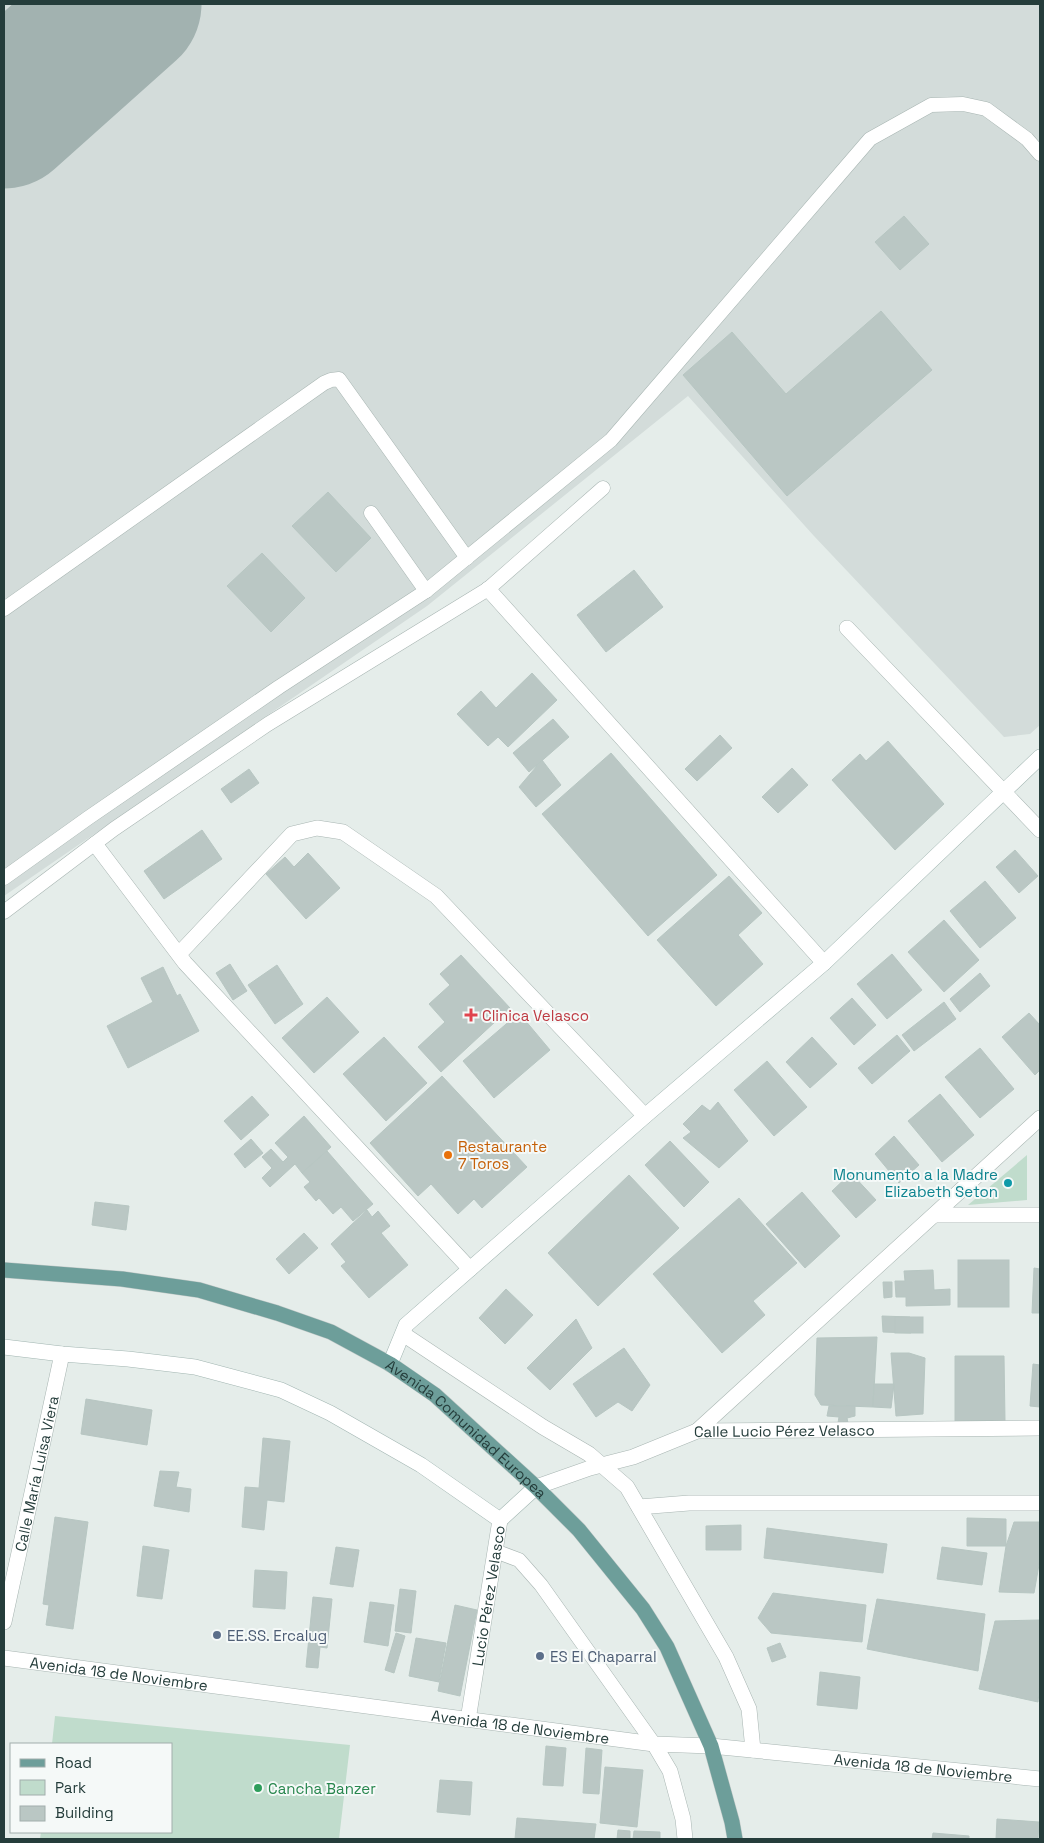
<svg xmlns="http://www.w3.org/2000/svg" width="1044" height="1843" font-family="'Space Grotesk',sans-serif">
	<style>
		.built { fill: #d3dcda }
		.green { fill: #c0dccc }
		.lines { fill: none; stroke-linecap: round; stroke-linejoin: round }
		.runway { stroke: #a2b2b0; stroke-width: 151 }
		.building { fill: #bac7c4; stroke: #b7c6c2 }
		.lane-casing { stroke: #a8b5b2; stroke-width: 15 }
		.street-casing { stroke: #a8b5b2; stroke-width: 16 }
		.secondary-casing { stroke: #a1b5b1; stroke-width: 16 }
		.primary-casing { stroke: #c2c9c8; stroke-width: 16 }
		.lane { stroke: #fff; stroke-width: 14 }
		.street { stroke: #fff; stroke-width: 15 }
		.secondary { stroke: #fff; stroke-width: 15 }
		.primary { stroke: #6d9e9a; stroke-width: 15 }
		.health-dot { fill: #e0444e; stroke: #f5f9f8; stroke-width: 2 }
		.food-dot { fill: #e8710a; stroke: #f5f9f8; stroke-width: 2 }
		.culture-dot { fill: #0f9aa8; stroke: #f5f9f8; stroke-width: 2 }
		.service-dot { fill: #5c6f8a; stroke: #f5f9f8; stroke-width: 2 }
		.leisure-dot { fill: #2e9e5b; stroke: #f5f9f8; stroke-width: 2 }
		.labels { text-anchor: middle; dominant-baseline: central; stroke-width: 4; stroke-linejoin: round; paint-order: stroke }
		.health-label { font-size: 15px; fill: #be3a42; stroke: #f5f9f8; text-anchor: start }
		.food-label { font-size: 15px; fill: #c56008; stroke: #f5f9f8; text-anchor: start }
		.culture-label { font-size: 15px; fill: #0d838f; stroke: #f5f9f8; text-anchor: end }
		.street-label { font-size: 15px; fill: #253d3b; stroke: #f5f9f8 }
		.service-label { font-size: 15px; fill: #4e5e75; stroke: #f5f9f8; text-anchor: start }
		.leisure-label { font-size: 15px; fill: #27864d; stroke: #f5f9f8; text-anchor: start }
	</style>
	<rect width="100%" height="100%" fill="#e5edea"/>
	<path class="built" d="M4,4H1040V725L1030,734L1004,737L814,536L688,396L427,606L4,896Z"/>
	<g class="green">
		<path d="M1027,1155V1200L968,1205Z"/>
		<path d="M55,1716L350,1745L339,1839H40L41,1832H171V1744H52Z"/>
	</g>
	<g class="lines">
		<path class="runway" d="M4,113L126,4"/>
	</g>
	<g class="building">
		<path d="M904,216L929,244L900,270L875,242Z"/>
		<path d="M881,311L932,370L787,496L683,375L732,332L786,394Z"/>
		<path d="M328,492L371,538L336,572L292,526Z"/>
		<path d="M262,553L305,598L271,632L227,586Z"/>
		<path d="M634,570L663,607L606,652L577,615Z"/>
		<path d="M532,673L557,700L508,747L498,737L488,746L457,714L481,691L496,708Z"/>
		<path d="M553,719L569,737L529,772L513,753Z"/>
		<path d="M720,735L732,748L697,781L685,769Z"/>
		<path d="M888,741L944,804L895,850L832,780L860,754L866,761Z"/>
		<path d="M611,753L717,875L648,936L542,814Z"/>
		<path d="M542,760L561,785L536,807L519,787Z"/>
		<path d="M792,768L808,785L778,813L762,797Z"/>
		<path d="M249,769L259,783L231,803L221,789Z"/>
		<path d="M202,830L222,859L164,899L144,871Z"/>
		<path d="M1015,850L1038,876L1019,893L996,867Z"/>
		<path d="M308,853L340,888L306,919L266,874L285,857L294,867Z"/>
		<path d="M729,876L762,913L738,935L763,964L716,1006L657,940Z"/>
		<path d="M985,881L1016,918L980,948L950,911Z"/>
		<path d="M944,920L979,960L944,992L908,952Z"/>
		<path d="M892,954L922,990L887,1019L857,984Z"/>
		<path d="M461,955L510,1008L441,1072L418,1047L445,1022L429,1004L450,985L440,974Z"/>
		<path d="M230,964L247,991L233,1000L216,973Z"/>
		<path d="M277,965L303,1004L275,1024L248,985Z"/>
		<path d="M163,967L177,996L180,994L199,1031L128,1068L107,1026L153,1002L141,978Z"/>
		<path d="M980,973L990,986L960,1012L950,999Z"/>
		<path d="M327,997L359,1032L314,1073L282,1038Z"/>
		<path d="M852,998L876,1025L854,1045L830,1018Z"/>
		<path d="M944,1002L956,1019L914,1051L902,1035Z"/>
		<path d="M519,1013L550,1050L494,1098L463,1061Z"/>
		<path d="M1029,1013L1040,1025V1070L1035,1075L1002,1037Z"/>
		<path d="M897,1035L910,1051L872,1084L858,1068Z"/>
		<path d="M384,1037L427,1083L386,1121L343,1074Z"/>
		<path d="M812,1037L837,1064L810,1088L786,1062Z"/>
		<path d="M980,1048L1014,1089L980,1118L945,1077Z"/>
		<path d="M767,1061L807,1107L774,1136L734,1090Z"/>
		<path d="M442,1076L527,1167L482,1208L474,1199L458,1214L431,1184L418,1196L370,1143Z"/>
		<path d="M940,1094L974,1135L942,1162L908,1121Z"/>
		<path d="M252,1096L269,1115L241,1140L224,1121Z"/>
		<path d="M718,1102L748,1141L719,1168L683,1138L691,1132L683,1124L702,1105L710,1111Z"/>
		<path d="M304,1116L331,1147L302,1173L295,1164L270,1187L262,1178L272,1168L262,1157L271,1149L283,1162L288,1157L275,1143Z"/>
		<path d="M894,1136L919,1165L899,1183L875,1154Z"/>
		<path d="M251,1139L263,1153L245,1168L234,1154Z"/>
		<path d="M670,1141L709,1182L684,1207L645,1165Z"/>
		<path d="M327,1151L373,1204L353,1221L341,1207L333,1214L319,1198L316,1201L304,1187L310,1182L302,1173Z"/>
		<path d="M851,1173L876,1200L856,1218L832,1191Z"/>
		<path d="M629,1175L679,1228L598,1306L548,1253Z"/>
		<path d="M802,1192L840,1236L805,1268L766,1224Z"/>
		<path d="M739,1198L797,1263L753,1301L765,1315L722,1353L653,1274Z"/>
		<path d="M95,1202L129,1206L126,1230L92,1225Z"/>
		<path d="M367,1210L372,1217L378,1211L390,1226L381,1233L408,1265L369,1298L341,1266L346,1262L331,1244Z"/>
		<path d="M304,1233L318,1248L289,1274L276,1259Z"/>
		<rect x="958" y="1260" width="51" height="47"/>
		<path d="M1034,1268L1040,1269V1313H1032Z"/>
		<path d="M933,1270L934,1290L950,1289V1305L906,1306V1297H896L895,1281H905L904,1271Z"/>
		<path d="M883,1282H892V1297L884,1298Z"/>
		<path d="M506,1289L533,1315L505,1344L479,1318Z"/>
		<path d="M882,1316L910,1317L911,1333L883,1332Z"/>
		<rect x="895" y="1317" width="28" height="16"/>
		<path d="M576,1319L592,1348L550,1390L527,1368Z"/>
		<path d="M877,1337L873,1407L821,1405L815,1395L817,1338Z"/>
		<path d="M624,1348L650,1385L632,1411L618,1402L596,1417L573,1384Z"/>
		<path d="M891,1353H909L925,1358L923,1414L896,1416Z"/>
		<path d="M955,1356H1004L1005,1421H955Z"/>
		<path d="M1033,1364L1040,1365V1407L1030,1406Z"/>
		<path d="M874,1384H894L891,1408L873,1407Z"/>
		<path d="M86,1399L152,1410L147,1445L81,1434Z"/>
		<path d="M829,1406H855V1416L847,1418L848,1423H838L839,1417L827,1416Z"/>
		<path d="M263,1438L290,1441L284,1502L267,1500L264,1530L242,1527L245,1487L259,1488Z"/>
		<path d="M160,1471L179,1472L176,1487L191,1489L189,1512L154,1506Z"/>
		<path d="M55,1517L88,1522L73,1629L46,1625L49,1605L43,1604Z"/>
		<path d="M967,1518L1006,1519V1546H967Z"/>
		<path d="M1014,1522H1040V1559L1034,1593L999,1592L1006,1546Z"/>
		<path d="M741,1525V1550H706V1526Z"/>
		<path d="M767,1528L887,1544L883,1573L764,1558Z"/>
		<path d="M143,1546L169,1550L162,1599L137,1596Z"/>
		<path d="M336,1547L359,1550L353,1587L330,1584Z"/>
		<path d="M942,1547L987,1553L982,1585L937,1579Z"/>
		<path d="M255,1570L287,1572L285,1609L253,1607Z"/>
		<path d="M400,1589L416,1591L411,1633L395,1631Z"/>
		<path d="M773,1593L866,1605L862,1642L771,1633L758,1618Z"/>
		<path d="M313,1597L332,1599L327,1648L320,1647L318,1668L306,1667Z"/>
		<path d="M877,1599L985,1614L978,1671L867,1649Z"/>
		<path d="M370,1602L394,1605L388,1646L364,1642Z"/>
		<path d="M455,1605L477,1610L460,1696L438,1691Z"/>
		<path d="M1040,1620V1683L1038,1702L979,1689L995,1621Z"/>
		<path d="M396,1633L405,1636L394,1673L385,1670Z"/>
		<path d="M416,1638L446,1643L439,1682L409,1676Z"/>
		<path d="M780,1643L786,1657L772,1662L767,1648Z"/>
		<path d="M820,1672L860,1677L857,1709L817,1705Z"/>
		<path d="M546,1746L566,1748L563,1786L543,1785Z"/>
		<path d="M586,1748L602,1750L599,1794L583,1793Z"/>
		<path d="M605,1767L643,1770L637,1827L600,1823Z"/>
		<path d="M440,1780L472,1782L470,1815L437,1812Z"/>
		<path d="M517,1818L596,1824L594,1839H515Z"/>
		<path d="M997,1819L1039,1822L1038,1839H996Z"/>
		<path d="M618,1830L630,1831V1839H617Z"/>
		<path d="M634,1831L660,1832V1839H633Z"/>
		<path d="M933,1833L969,1836V1839H932Z"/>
	</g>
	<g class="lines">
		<defs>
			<g id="lane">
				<path d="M371,513L426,591"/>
				<path d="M4,609L324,383L331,380L339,379L467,558"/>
				<path d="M4,878L88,818L279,687L426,591L611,440L870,139L931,105L963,104L986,109L1027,139L1040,154"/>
				<path d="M4,912L114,829L268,724L488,589L603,488"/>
				<path d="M495,1551L519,1560L541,1585L654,1744"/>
			</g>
			<g id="street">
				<path d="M488,589L824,963"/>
				<path d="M847,628L1040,830"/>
				<path d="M95,844L185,963L470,1269"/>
				<path d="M179,954L292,834L317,828L343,832L436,896L645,1116"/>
				<path d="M936,1215H1040"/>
				<path d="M403,1334L543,1427L589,1454L627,1487L726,1657L749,1709L753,1750"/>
				<path d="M697,1431L1040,1118"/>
				<path id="s1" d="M536,1487L590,1468L633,1457L697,1431L1040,1428"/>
				<path d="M639,1507L689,1503H1040"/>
				<path id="s2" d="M4,1622L62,1354"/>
				<path id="s3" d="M4,1658L654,1744L711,1746L1040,1779"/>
				<path id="s4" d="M468,1720L500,1520"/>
				<path d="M654,1744L670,1771L683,1819L685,1839"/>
			</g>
			<g id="secondary">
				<path d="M4,1347L62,1354L128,1359L195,1367L281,1390L330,1413L421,1465L500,1520L536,1487"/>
				<path d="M390,1364L406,1325L645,1116L824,963L1040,757"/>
			</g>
			<g id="primary">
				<path id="s5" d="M4,1270L122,1279L199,1290L277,1313L331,1332L390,1364L435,1395L536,1487L579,1530L643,1609L667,1647L711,1746L732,1822L735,1839"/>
			</g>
		</defs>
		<use href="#lane" class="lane-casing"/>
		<use href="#street" class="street-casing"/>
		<use href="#secondary" class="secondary-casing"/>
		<use href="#primary" class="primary-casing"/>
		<use href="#lane" class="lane"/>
		<use href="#street" class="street"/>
		<use href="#secondary" class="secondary"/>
		<use href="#primary" class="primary"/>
	</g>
	<path class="health-dot" d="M468.5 1007.5h5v5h5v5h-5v5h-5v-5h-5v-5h5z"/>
	<circle class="food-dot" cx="448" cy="1155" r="5"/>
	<circle class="culture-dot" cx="1008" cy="1183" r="5"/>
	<g class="service-dot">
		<circle cx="217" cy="1635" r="5"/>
		<circle cx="540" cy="1656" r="5"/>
	</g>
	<circle class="leisure-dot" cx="258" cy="1788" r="5"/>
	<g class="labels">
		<g class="health-label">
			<text x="482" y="1015">Clinica Velasco</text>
		</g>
		<g class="food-label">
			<text x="458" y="1146">Restaurante<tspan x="458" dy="17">7 Toros</tspan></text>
		</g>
		<g class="culture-label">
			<text x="998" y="1174">Monumento a la Madre<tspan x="998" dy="17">Elizabeth Seton</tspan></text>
		</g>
		<g class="street-label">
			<text stroke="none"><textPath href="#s5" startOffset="502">Avenida Comunidad Europea</textPath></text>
			<text stroke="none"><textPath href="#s1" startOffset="258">Calle Lucio Pérez Velasco</textPath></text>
			<text stroke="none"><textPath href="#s2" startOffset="152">Calle María Luisa Viera</textPath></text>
			<text stroke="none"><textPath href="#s4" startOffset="126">Lucio Pérez Velasco</textPath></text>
			<text stroke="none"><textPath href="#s3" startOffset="116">Avenida 18 de Noviembre</textPath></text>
			<text stroke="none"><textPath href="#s3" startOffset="521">Avenida 18 de Noviembre</textPath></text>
			<text stroke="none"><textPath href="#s3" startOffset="926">Avenida 18 de Noviembre</textPath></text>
		</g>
		<g class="service-label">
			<text x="227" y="1635">EE.SS. Ercalug</text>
			<text x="550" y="1656">ES El Chaparral</text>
		</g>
		<g class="leisure-label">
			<text x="268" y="1788">Cancha Banzer</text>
		</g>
	</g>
	<rect width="1044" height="1843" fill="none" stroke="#253d3b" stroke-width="10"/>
	<rect x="10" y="1743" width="162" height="90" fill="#f5f9f8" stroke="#a2aeac"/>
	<rect x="20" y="1759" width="25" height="8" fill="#6d9e9a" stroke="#a2aeac"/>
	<text x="55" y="1768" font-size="15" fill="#253d3b">Road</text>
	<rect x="20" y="1780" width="25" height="15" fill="#c0dccc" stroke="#a2aeac"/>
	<text x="55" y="1793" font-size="15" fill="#253d3b">Park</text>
	<rect x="20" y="1806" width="25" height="15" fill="#bac7c4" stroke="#a2aeac"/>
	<text x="55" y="1818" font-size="15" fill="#253d3b">Building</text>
</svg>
